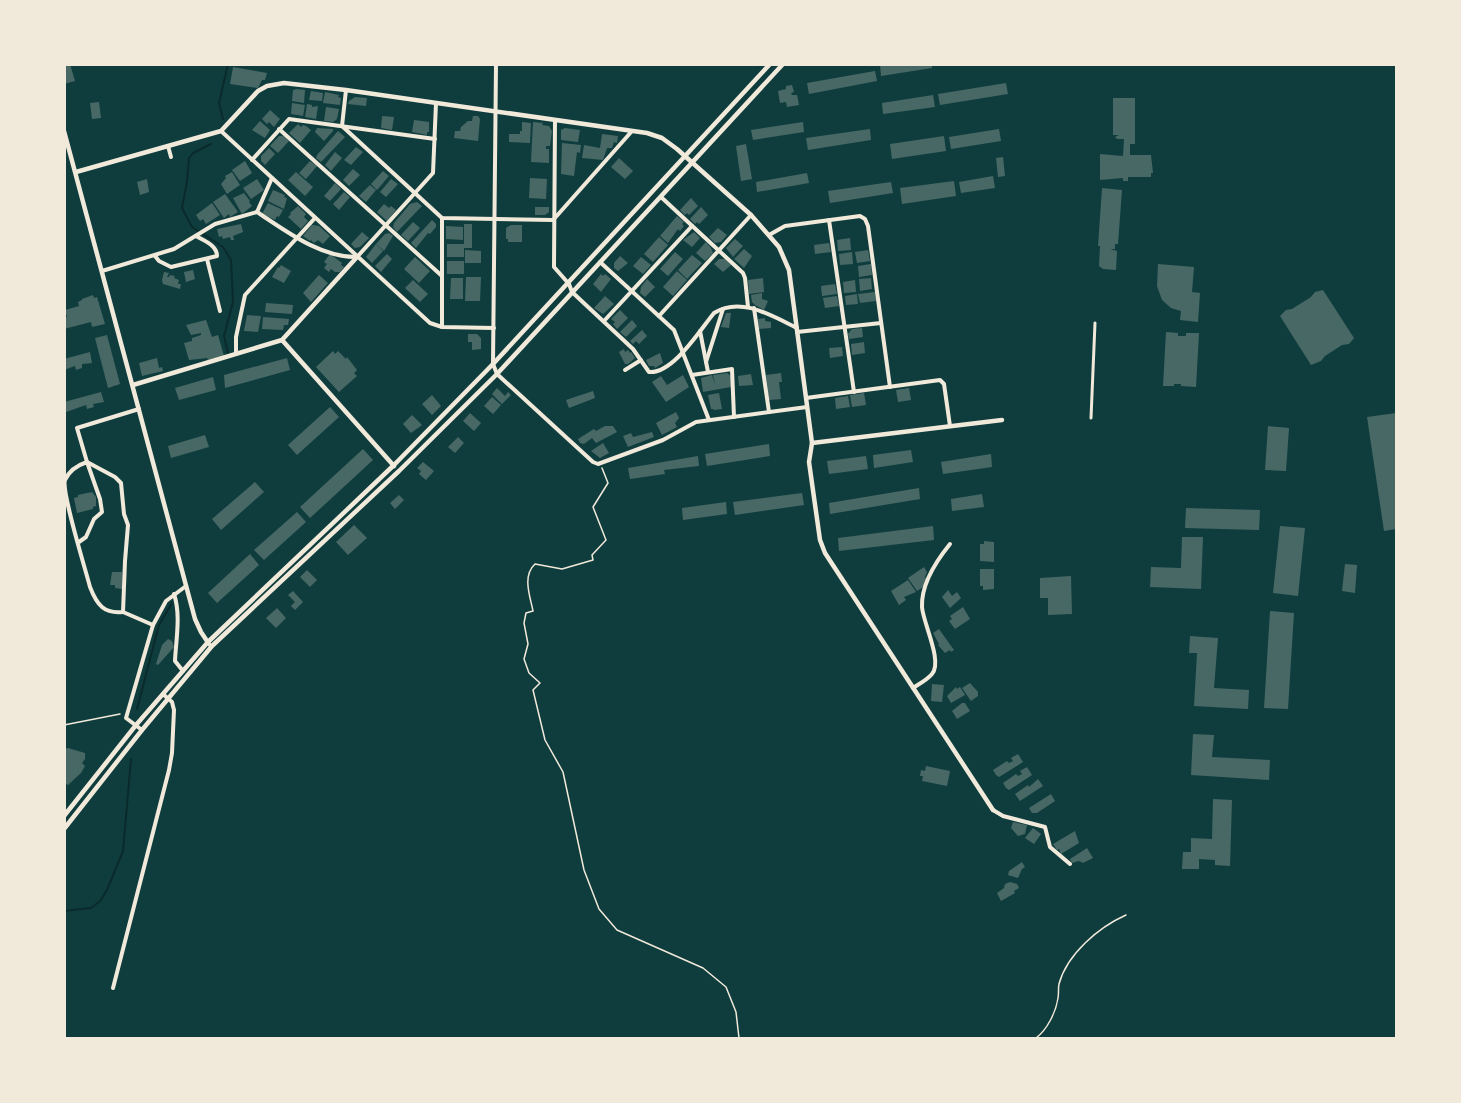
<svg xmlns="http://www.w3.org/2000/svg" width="1461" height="1103" font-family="'Asap Condensed',sans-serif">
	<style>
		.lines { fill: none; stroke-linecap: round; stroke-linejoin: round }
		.stream { stroke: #0a2a2b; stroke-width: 2 }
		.building { fill: #486865 }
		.path { stroke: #f1e9da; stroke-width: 1.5 }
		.pedestrian { stroke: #f1e9da; stroke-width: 3 }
		.minor { stroke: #f1e9da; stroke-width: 4 }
		.tertiary { stroke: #f1e9da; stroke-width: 4.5 }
	</style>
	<rect width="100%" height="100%" fill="#0f3d3e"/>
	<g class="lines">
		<g class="stream">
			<path d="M223,119L219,103L228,64"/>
			<path d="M211,144L193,153L189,158L187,182L182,208L192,227L223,247L231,260L233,302L224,336L228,353"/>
			<path d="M137,709L159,625L172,603"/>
			<path d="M64,911L91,908L100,901L107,890L123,851L131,759"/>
		</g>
	</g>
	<g class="building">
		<path d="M64,64H70L75,81L64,84Z"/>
		<path d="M880,64H932V68L881,76Z"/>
		<path d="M233,67L267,73L265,80H262L258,88L230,84Z"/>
		<path d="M875,71L877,81L809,94L807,83Z"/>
		<path d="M1006,83L1008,94L940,105L938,94Z"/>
		<path d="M792,85L794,92L791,93L792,95H797L799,105L787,107L786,102L780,103L778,91L786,89V86Z"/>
		<path d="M297,89L305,90L304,103L292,101L293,90Z"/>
		<path d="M311,91L323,93L322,101L309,100Z"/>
		<path d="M325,92L339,95L338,97L341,98L340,105L323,103Z"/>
		<path d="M933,95L935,107L883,114L882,103Z"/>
		<path d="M355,97L367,98L366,106L348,104L349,101Z"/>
		<path d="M1113,98H1135V144H1130V155H1151L1153,173H1151V177H1128V181H1123V178L1100,180V154L1123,156L1124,139H1117L1115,137L1119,135H1113Z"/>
		<path d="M99,102L101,118L92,119L90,103Z"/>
		<path d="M292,103L305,105L303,116L291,114Z"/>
		<path d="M307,104L312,105V107L318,106L316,119L305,117Z"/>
		<path d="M326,107L339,109L337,119L333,122L324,121Z"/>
		<path d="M270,110L280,119L274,127L269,122L267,124L262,119Z"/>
		<path d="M382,116L394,117L392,130L381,128Z"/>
		<path d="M473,116H478L480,119L478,141L454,138L455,131H460L461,127L468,121H472Z"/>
		<path d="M414,120L429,122V132H427V135L412,132Z"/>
		<path d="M260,121L270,130L265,138L252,130Z"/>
		<path d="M522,122L531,123L530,143L509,142V134H520V131H522Z"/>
		<path d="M533,122L543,123L542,125L549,126L552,131L550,146H546V149H549V163L531,162Z"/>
		<path d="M803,122L804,132L753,140L751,130Z"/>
		<path d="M298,124L301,127L303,125L306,126L311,130L300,143L289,133Z"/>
		<path d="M317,128L333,129V131L324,141L315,132Z"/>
		<path d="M565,128L580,130L578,142L561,140V130Z"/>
		<path d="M870,129L871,140L808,150L806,138Z"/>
		<path d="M999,129L1001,141L951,149L949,137Z"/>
		<path d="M338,131L345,137L321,162L316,158L317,155Z"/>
		<path d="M602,134L618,136L617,143L614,142L612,148H607L603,160L582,158L584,145L600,148Z"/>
		<path d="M279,136H283L289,141L278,153L270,146Z"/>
		<path d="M944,136L946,151L892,159L890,144Z"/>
		<path d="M562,143L581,145L580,153L577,152L574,176L561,174Z"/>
		<path d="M746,144L752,179L741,181L736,146Z"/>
		<path d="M356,147L363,152L351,165L344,160Z"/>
		<path d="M269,148L275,154L265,165L261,161V156Z"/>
		<path d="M335,152L342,158L331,171L325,165Z"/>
		<path d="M1003,157L1005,176L998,177L996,158Z"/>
		<path d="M619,158L633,171L625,179L611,167Z"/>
		<path d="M245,161L252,173L240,181L232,170Z"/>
		<path d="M310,161L317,166L306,179L299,173Z"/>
		<path d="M353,169L360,175L349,186L343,180Z"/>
		<path d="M383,171L389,176L377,190L371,184Z"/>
		<path d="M232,172L240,185L227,194L221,184L226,178L225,176Z"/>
		<path d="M296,172L313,187L305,196L288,180Z"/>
		<path d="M807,173L809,183L757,192L756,182Z"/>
		<path d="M993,176L995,188L961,193L959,182Z"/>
		<path d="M530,178L547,179L546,199L529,198Z"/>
		<path d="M147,179L149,192L140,195L137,182Z"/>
		<path d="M257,179L264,190L251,199L243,188Z"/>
		<path d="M391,179L398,184L386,197L380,192Z"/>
		<path d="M954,181L956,196L902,204L900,188Z"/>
		<path d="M891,182L893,193L830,203L828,191Z"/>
		<path d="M335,183L341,189L330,201L324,196Z"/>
		<path d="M370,185L376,190L366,202L359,196Z"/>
		<path d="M1102,188L1122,190L1118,244H1115V249H1110L1117,251L1116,270L1103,269L1099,266L1100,246H1098Z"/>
		<path d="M273,190L285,195L284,197L287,198L284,209L268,201Z"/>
		<path d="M344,192L350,197L339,210L333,204Z"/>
		<path d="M244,193L250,201L249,202L252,206L242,214L233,198Z"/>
		<path d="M225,194L238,212L230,217L229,214L224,218L213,202Z"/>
		<path d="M691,198L698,206L689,215L687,213L685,215L680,210Z"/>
		<path d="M417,202L422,206L397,232L393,227L394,223L410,204Z"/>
		<path d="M212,203L220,215L206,224L203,219L200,221L196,215Z"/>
		<path d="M268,203L283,210L279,217L277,216L275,220L262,214Z"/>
		<path d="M384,204L389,208L391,206L396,210L387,221L377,212Z"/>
		<path d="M298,206L306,214L304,217L308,221L301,229L288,217L291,214L290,213Z"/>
		<path d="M535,207H549V212L545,215H535Z"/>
		<path d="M701,207L708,215L699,224L697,222L695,224L690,219Z"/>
		<path d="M677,216L684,222L682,224L684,226L680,231L678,229L668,243L660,236Z"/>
		<path d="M432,220L436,224V227L430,234L428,233L416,248L411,243Z"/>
		<path d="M413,222L420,228L408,241L401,235Z"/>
		<path d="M241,224L243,232L233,236L234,240H231L230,237L223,239L222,236L219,237L217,229Z"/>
		<path d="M464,224H472V248H464V257H447V244H464Z"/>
		<path d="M312,225L319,226L330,236L323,244L318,240L314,243L311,240L310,241L303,236Z"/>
		<path d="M511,225H522V242H508V239H506V228Z"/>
		<path d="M446,226L463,227V240L446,239Z"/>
		<path d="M718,228L727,235L721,242L715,243L709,237Z"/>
		<path d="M362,232L369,238L360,247L355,248L351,244Z"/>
		<path d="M694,232L700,238L692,247L683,240Z"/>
		<path d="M389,233L393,236L384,251L376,244L385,234Z"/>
		<path d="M659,237L668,245L653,262L644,254Z"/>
		<path d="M850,238L851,250L838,251L837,240Z"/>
		<path d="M735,239L743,246L733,257L726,248Z"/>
		<path d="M706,242L711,248L713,253L705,261L696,253Z"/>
		<path d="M829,243L831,252L815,254L814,245Z"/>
		<path d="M376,244L383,251L372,263L366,257Z"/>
		<path d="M744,249L752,256L744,268L734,259Z"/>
		<path d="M465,250L481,251V263H465Z"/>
		<path d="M868,250L870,261L857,263L855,252Z"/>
		<path d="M675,252L683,259L668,276L660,269Z"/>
		<path d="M852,252L853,264L840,265L839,254Z"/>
		<path d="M330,254L342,263L341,265L344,267L340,272H335L331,269L329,272L324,268L327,264L324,262Z"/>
		<path d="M387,254L392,259L381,272L375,266Z"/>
		<path d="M692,255L702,263L687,279L678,270Z"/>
		<path d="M620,256L628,263L618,271L614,268V263Z"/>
		<path d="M415,257L430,271L419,283L404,269Z"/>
		<path d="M641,257L651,265L643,274L633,266Z"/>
		<path d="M719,259H725L731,265L723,272L714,264Z"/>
		<rect x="447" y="261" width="17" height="13"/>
		<path d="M871,264L872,275L859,277L858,266Z"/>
		<path d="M1158,264L1194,267L1192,292L1200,293L1198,322L1180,320L1181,311L1171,308L1162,300L1157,286Z"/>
		<path d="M281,265L291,271L284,283L272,277L278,267L279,268Z"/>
		<path d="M193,270L195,279L186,282L184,272Z"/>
		<path d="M677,271L687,280L673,296L663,287Z"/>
		<path d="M164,272L169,273L167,277H169L170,275L175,276L174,278L179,280L178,284H181L180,289L163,284L162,280Z"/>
		<path d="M601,274L603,276L605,274L611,279L601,292L593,284Z"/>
		<path d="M319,275L328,283L311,302L303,293Z"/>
		<path d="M466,277H481L480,301H465Z"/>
		<path d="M451,278H463V299H450Z"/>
		<path d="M763,278L764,292L749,294L748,280Z"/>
		<path d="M871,278L872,289L860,291L859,279Z"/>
		<path d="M647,279L655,287L645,297L640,293L641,287Z"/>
		<path d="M413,280L428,294L420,302L405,288Z"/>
		<path d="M855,280L856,292L844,293L843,282Z"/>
		<path d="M835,284L837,294L822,296L821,286Z"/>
		<path d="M1323,290L1354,338L1349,344L1342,345L1325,356L1321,361L1311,365L1280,316L1286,310L1292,309L1311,297L1315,292Z"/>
		<path d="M875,292L876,301L860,303L858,294Z"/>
		<path d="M762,293V299L768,301L764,310L755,305L752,302L751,295Z"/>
		<path d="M857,294L858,304L846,305L845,296Z"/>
		<path d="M93,295L94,298L97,297L105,324L92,327L91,322L64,329V317H67L65,310L79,306L78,302L82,300V299Z"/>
		<path d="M605,296L614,304L603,314L594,308Z"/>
		<path d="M837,296L839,306L825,308L823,298Z"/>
		<path d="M266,303L293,305L292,314L265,312Z"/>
		<path d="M620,310L628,318L617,329L613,324L615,322L611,319Z"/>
		<path d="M726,313H731L729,328L721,327Z"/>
		<path d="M247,315L261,316L258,332L244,331Z"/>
		<path d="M263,317L289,319L288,325H284L283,330L262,329Z"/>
		<path d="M765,318V321L771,322V328L759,329L758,319Z"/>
		<path d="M206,320L212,337L218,335L224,356L208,360L207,358L189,360L184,343L192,341V338L201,335V333L191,335L186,325Z"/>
		<path d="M632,320L637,326L626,337L620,332Z"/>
		<path d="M862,328L863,337L849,339L848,334L852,329Z"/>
		<path d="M642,330L647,336L639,344L636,341L633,344L630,341Z"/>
		<path d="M1166,332L1178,333V336H1186V333H1199L1196,387L1181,386V384H1174V386H1163Z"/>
		<path d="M468,334H477L481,338V349L472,350V342H468Z"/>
		<path d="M107,335L120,384L108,388L95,338Z"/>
		<path d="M864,342L865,353L852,355L851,344Z"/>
		<path d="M842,347L843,356L830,358L829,348Z"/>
		<path d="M624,349L625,352L628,350L630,353L631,352L635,358L628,364H625L619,352Z"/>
		<path d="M333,351L335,354L338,351L346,359L347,357L357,370L354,373L357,376L339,392L316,367Z"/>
		<path d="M90,352L92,363L82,364V368L76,370L75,366L64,370V359Z"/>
		<path d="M660,353L663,363L655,368L654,366H649L646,360Z"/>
		<path d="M157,358L159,368L162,367L163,371L142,376L139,363Z"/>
		<path d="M287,358L290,370L225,388L224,375Z"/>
		<path d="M727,373L731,376V387L703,392L701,378L712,375L715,385L713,375Z"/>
		<path d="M781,373L782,382H779L781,399L769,400L766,375Z"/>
		<path d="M751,374L753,385L739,386L738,376Z"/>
		<path d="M683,375L689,387L666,402L652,382L661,376L667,385Z"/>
		<path d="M213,377L216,390L179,400L175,388Z"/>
		<path d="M497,388L505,396L508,392L511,395L502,404L492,394Z"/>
		<path d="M909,388L911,400L898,402L896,390Z"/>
		<path d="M593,391L595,398L569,408L566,400Z"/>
		<path d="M101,392L104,402L93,404L94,407L87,409L86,405L66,412L64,411V402Z"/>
		<path d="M719,393L722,409L714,410L713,409H711L708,395Z"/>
		<path d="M864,393L866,405L852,407L850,395Z"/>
		<path d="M432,395L441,406L432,415L422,404Z"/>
		<path d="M848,396L850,407L836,409L835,398Z"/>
		<path d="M492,397L501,405L493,414L484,406Z"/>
		<path d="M330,407L339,417L297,455L288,445Z"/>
		<path d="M676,412L679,418L675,423L677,427L662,435L656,423Z"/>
		<path d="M470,413L481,423L474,431L463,421Z"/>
		<path d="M1396,413V529L1384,531L1367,417Z"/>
		<path d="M412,415L422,425L411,433L403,424Z"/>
		<path d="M605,426H613L617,432L596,443L592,438L584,444L580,443L578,439L594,429L596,431Z"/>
		<path d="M1268,426L1289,428L1286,471L1265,470Z"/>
		<path d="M652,432L654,437L628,447L623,436L631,433L633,437Z"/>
		<path d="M205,435L209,447L171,458L168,446Z"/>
		<path d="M458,437L464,443L455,453L448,447Z"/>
		<path d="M603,443L609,453L600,458L591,451Z"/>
		<path d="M769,444L770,456L707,466L705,454Z"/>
		<path d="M363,449L373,460L310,518L300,507Z"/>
		<path d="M911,450L913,462L874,468L873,455Z"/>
		<path d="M991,454L992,467L943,474L941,462Z"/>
		<path d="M698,456L699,466L664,470L665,474L630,479L628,468Z"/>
		<path d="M866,456L868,469L829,474L827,461Z"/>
		<path d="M423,462L434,471L426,480L419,474L421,471L417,468Z"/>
		<path d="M255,482L264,492L221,530L212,519Z"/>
		<path d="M919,488L920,499L830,514L829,503Z"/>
		<path d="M92,492L96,497V506L93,507V509L77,513L74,498L78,497V495Z"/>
		<path d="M802,493L804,505L735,515L733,502Z"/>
		<path d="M982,494L984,507L952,511L951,499Z"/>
		<path d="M399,495L404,500L395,509L390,503Z"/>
		<path d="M726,502L727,514L683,520L682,508Z"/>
		<path d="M1186,508L1260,510L1259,530L1185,528Z"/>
		<path d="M297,512L306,522L264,560L254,550Z"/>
		<path d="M354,525L367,538L348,555L336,542Z"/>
		<path d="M933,526L934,540L839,551L838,538Z"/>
		<path d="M1280,526L1305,528L1298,596L1273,593Z"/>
		<path d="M1182,537H1203L1201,589L1150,587L1151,567L1181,568Z"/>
		<path d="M984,541L994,542V562L980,561V544H984Z"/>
		<path d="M250,554L259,565L217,603L208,593Z"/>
		<path d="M1345,564L1357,565L1355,593L1342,591Z"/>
		<path d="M924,567L927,572L925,577L927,580L924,584L925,586L917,591L908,578Z"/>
		<path d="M980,569H994V589L983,590V586H980Z"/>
		<path d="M307,570L317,580L310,587L300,577Z"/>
		<path d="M112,572H122V589L115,588V585H110Z"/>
		<path d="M1071,576L1072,614L1048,615V598H1040V578Z"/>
		<path d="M908,580L916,592L904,597L906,600L899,605L891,591Z"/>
		<path d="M948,590L952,596L957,592L961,598L950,608L942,597Z"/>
		<path d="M293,591L303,602L295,610L291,606L295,602L288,595Z"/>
		<path d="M963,607L970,619L955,629L949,621L952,619L950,616Z"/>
		<path d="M277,608L286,618L276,628L266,618Z"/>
		<path d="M1270,611L1294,613L1288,709L1264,708Z"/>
		<path d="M939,629L954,650L951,652L950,650L945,653L938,645L939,644L933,633Z"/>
		<path d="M1190,636L1218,638L1214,688L1249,690L1248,709L1194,706L1197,653H1189Z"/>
		<path d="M168,639L172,641L174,647L158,665L156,664L162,645Z"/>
		<path d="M970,683L978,692V696L971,701L962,688Z"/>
		<path d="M932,684L944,685L942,702L931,701Z"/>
		<path d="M956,687L957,689L960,687L965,695L951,703L947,696Z"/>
		<path d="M962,703H965L970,711L957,719L952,711Z"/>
		<path d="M1193,734L1214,735L1212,757L1270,760L1269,780L1191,775Z"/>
		<path d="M68,748L85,753V759L82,763L85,766L81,773L68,785L66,784L64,785V749Z"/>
		<path d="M1018,754L1023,762L999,777L996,775L993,770L1007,761L1009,763L1013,761L1011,758Z"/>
		<path d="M926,766L950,771L947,786L922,781L923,776H920L921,770L925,771Z"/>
		<path d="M1027,767L1032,775L1009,790L1006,788L1003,783L1016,774L1018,776L1022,774L1020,771Z"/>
		<path d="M1038,779L1043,786L1020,801L1015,794L1028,785L1029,787Z"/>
		<path d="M1051,794L1055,801L1037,813H1032L1029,808Z"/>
		<path d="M1213,799L1232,800L1230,866L1215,865V860L1199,859V869H1182L1183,852H1191V838L1212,839Z"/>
		<path d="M1013,822L1027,825L1025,834L1018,836L1011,828Z"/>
		<path d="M1033,828L1041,834L1034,844L1025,838Z"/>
		<path d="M1075,831L1079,843L1061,854L1059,849L1057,850L1053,844Z"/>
		<path d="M1087,848L1093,858L1083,863L1079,861L1072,863L1070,859Z"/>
		<path d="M1022,862L1025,867L1022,869L1018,878L1008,875L1009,871Z"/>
		<path d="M1010,882L1017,884L1019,888L1014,891L1015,893L1001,901L997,893L1004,888L1005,884Z"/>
	</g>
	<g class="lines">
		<g class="path">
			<path d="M602,468L608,483L593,507L606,540L592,555L593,560L562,569L535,564C522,576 530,596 533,611L526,613L524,623L528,644L524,659L529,673L540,683L533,690L545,740L563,772L584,870L599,909L617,930L703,968L726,987L736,1012L739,1038"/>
			<path d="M64,725L120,714"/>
			<path d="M1036,1038C1047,1030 1056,1012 1058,998C1059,994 1058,988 1059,984C1067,954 1099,927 1126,915"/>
		</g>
		<path class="pedestrian" d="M1091,418L1095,323"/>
		<g class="minor">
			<path d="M496,64L493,364L497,374L593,462L598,464L663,440L696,422L807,407"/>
			<path d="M555,120L554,267L569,284L572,292L633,349L649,372C673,374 700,330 714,313C741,296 772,316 797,328"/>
			<path d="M342,126L442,218L553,220"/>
			<path d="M342,126L346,90"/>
			<path d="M279,129L442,276"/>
			<path d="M221,131L430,323L442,327L494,328"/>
			<path d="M168,146L171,157"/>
			<path d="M252,160L289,119L435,139"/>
			<path d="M661,197L743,273L745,278L748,307"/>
			<path d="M257,212L272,178"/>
			<path d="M442,218V327"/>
			<path d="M554,219L632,131"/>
			<path d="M829,220L854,392"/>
			<path d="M769,235L785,226L860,216L865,219L868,226L890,387"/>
			<path d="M155,256L159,261L171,267L217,256C217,245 204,241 196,236"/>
			<path d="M207,259L220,311"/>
			<path d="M600,262L674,330L709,420"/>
			<path d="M102,271L174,249L215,224L257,212C286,231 321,258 357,257L433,173L436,103"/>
			<path d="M754,308L769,412"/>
			<path d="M659,316L751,215"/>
			<path d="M604,321L692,226"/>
			<path d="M700,331L708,372"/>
			<path d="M797,332L881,323"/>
			<path d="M236,354V337L245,295L315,218"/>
			<path d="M706,362L723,309"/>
			<path d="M625,370L641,360"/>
			<path d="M692,375L732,369L734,417"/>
			<path d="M806,398L940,380L944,384L950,426"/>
			<path d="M139,409L77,428L87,462L115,477L121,483L124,514L128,525L125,561L123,612L153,625"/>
			<path d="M79,542L86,537L94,519L102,512L100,499L87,462C78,465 69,471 65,480C61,491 86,571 90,587C97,605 104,614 123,612"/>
			<path d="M174,594C181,615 176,639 175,661L183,671"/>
			<path d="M913,688C919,684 927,680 932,674C943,661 923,623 922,607C921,584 937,560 950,544"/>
			<path d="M142,730L126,718L153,625L166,601L186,586"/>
			<path d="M993,810L1003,816L1045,827L1050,847L1070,864"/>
			<path d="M113,988L169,770L172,753L174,710L172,702L164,695"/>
		</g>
		<g class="tertiary">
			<path d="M64,131L195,619L201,632L209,644"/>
			<path d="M76,172L221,131L258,91L267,86L284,83L346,90L647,133L662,138L677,149L751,215L779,247L789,270L812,443L809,462L820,540L825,553L993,810"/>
			<path d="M282,340L394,466"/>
			<path d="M133,385L282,340L357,257"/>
			<path d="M812,443L1002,420"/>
			<path d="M64,816L136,725L208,642L394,465L493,364L770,64"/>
			<path d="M64,829L142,730L212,646L399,471L497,374L783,64"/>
		</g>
	</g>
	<rect width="1461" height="1103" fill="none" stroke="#f1e9da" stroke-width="132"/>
</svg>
